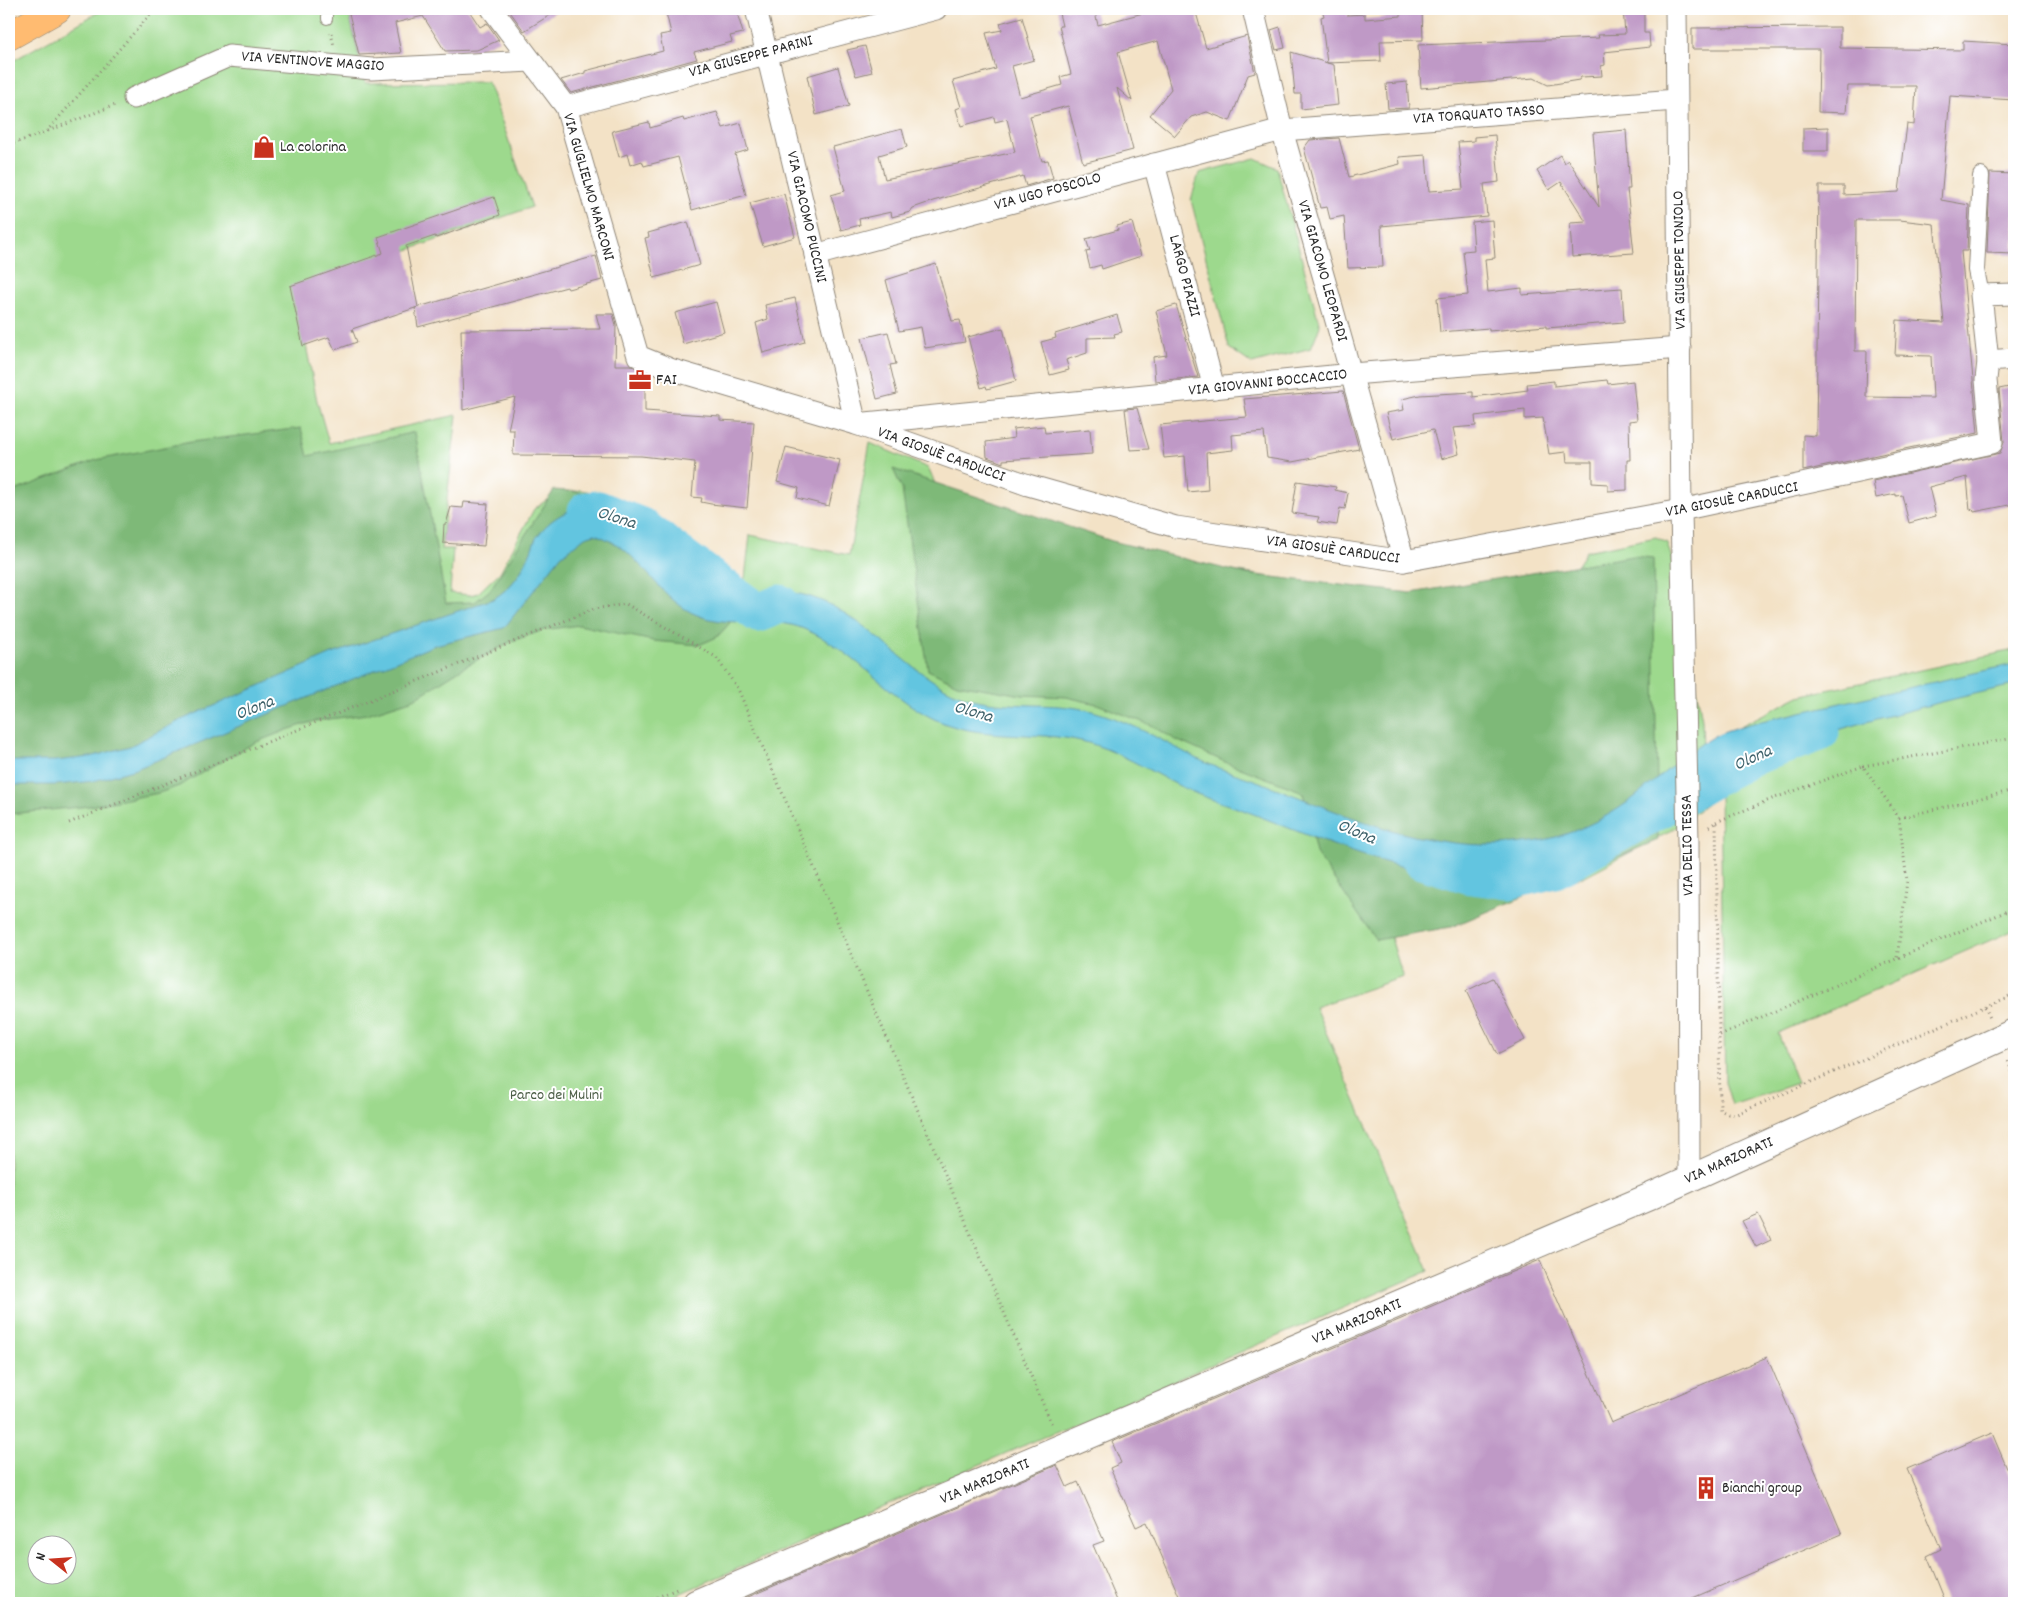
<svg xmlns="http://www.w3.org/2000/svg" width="2023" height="1612" font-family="Dekko,sans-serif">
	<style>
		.green { fill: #9dd98d; stroke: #64825c; fill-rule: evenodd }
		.forest { fill: #7eb978; stroke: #547252 }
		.water { fill: #62c5e0; stroke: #467886 }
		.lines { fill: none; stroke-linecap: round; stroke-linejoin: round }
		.river { stroke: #62c5e0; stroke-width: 39 }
		.building { fill: #bf99c6; fill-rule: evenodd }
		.service-casing { stroke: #8f8678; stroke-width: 12 }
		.pedestrian-casing { stroke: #8f8678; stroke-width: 18 }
		.minor-casing { stroke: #8f8678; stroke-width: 23 }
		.tertiary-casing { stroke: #8f8678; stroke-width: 28 }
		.primary-casing { stroke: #8f8678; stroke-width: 29 }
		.path { stroke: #8f8678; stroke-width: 3; stroke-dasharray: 1 4; stroke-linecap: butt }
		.service { stroke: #fff; stroke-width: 10 }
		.pedestrian { stroke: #fff; stroke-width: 16 }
		.minor { stroke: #fff; stroke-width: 21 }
		.tertiary { stroke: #fff; stroke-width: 26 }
		.primary { stroke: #ffbb71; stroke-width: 28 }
		.labels { text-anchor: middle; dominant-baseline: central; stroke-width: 4; stroke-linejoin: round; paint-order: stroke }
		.street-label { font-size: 16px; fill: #2b2b2b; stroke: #fff }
		.poi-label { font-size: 16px; fill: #2b2b2b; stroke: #fff; text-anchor: start }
		.park-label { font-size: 16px; fill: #4d5f48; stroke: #fff }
		.water-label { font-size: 18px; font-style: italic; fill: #3e616a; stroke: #fff }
	</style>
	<rect width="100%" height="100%" fill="#fff"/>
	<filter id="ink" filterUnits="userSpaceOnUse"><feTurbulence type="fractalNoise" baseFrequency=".02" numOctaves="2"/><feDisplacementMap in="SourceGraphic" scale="10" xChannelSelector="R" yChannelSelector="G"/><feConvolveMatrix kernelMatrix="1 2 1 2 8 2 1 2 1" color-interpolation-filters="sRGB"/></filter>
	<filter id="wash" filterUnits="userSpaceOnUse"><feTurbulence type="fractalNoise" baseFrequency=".0096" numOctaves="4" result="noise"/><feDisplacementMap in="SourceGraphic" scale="20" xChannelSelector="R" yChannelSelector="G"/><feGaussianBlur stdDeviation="1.12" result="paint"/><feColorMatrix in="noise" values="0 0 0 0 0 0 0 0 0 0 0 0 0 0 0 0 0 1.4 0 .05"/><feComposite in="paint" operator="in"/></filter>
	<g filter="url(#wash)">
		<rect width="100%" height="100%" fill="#f3e2c6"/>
		<g class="green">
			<path d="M104,9H348L365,83L488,82L532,207L295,289L317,401L329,443L457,415L441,549H453L450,593L470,595L478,593L500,572L534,509L552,496L580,490L599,493L637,508L718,582L732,584L745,578L750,535L849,555L870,443L928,468L939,492L1096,543L1226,570L1418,600L1571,574L1586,551L1656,537L1667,543L1671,556L1702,719L1703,750L1715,739L1799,696L2014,650V930L1778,1033L1797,1083L1732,1105L1725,1082L1720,794L1671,831L1587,875L1562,884L1517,895L1376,889L1403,977L1315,1007L1429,1271L658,1603H9V63ZM38,1544H68V1574H38Z"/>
			<path d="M1255,158L1277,168L1320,326L1311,348L1252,364L1229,348L1191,200L1199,173Z"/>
		</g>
		<g class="forest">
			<path d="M301,428L308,456L415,432L446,603L475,602L490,590L554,490C648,494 679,535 741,596L729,624L717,637L699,645L653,641L579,625L544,630L512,641L466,666L414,699L367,714L315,721L287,730L254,743L179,786L159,793L90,806L9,814V493L96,460L191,442Z"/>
			<path d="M893,469L1112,541L1246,574L1411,593L1633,556L1653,558L1658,840L1451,927L1376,940L1316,853L1303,792L1225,762L1176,740L1153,726L1097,704L1066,697L1022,695L957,684L928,670L902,489Z"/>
		</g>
		<path class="water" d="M596,503C605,507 617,510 626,515C657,535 673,572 706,588C739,604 775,586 808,596C864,613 901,667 953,692C998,713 1052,698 1099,713C1136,724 1169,745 1204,762C1223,771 1245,776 1265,784C1354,818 1433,856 1532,842C1568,837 1604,820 1632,799C1660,778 1684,753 1714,736C1727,729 1743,726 1757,722L2014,664V685C1941,701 1868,721 1796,742C1765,752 1729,759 1701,777C1688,785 1678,798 1666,808C1633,835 1569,866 1526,874C1434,890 1340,848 1256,815C1237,807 1217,802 1197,794C1161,779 1130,756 1092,744C1045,729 994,741 946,724C892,704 858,651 804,629C771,615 731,629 697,615C669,604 650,573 628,553C619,544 606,539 595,534L585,537L561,556L504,628L435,645L136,769L94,781L56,785H9V761H55L90,757L130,746L181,720L332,654L493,599C513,587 522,572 531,551C533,546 535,538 539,534C554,514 574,508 596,503Z"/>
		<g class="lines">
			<g class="river">
				<path d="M587,511L598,510L641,527L758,613L780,604"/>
				<path d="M1422,860L1471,875L1509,880L1555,869L1750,757L1820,732"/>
			</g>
		</g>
		<g id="blocks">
			<g class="building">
				<path d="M348,9H468L480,27L487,23L499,40L477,50L445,51L423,16L395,23L401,53L359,55Z"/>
				<path d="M508,9H560L524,31Z"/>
				<path d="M665,9H736L743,33L730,36L732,42L694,52L697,59L571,93L561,80L585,73V71L663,51L660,35L671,33Z"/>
				<path d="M1058,9H1094L1098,25L1158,9H1195L1206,48L1247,36L1255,73L1248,75L1230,121L1207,112L1191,117L1175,136L1150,115L1171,89L1158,41L1118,52L1132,101L1117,88L1133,150L1083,163L1068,106L1030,116L1042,161L1048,160L1053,178L1026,186L1023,176L933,201L913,208L910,212L892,217L891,212L859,219L860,225L841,230L831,195L845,191L833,147L902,129L907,147L879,155L885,179L1015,152L1007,119L995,122L994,117L961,126L956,109L961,107L953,81L996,69L986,33L1002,30L1000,23L1022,17L1034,60L1012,66L1020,97L1062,85L1060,77L1071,74L1059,26H1062Z"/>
				<path d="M1322,9H1347V15L1365,14V19L1401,16V11L1422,10L1423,40L1380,41L1381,61L1327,63L1321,17L1324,16Z"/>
				<path d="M1623,9H1644V33H1649L1650,47L1604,52L1605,65L1601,66L1602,76L1581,77L1579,80L1548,85L1534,78L1421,88L1418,45L1599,38L1598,35L1625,34Z"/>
				<path d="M1280,27L1285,48L1276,50L1271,30Z"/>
				<path d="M1840,27V48L1963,50V41L2014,44V100L1950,96L1941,200L1969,205L1967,251H1961L1978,433L1803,471V435L1816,436L1819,186H1844V195L1899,192L1907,124L1914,125L1916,86H1848L1846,113L1818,112L1819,49H1692V28ZM1856,220H1900L1934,224L1944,323L1897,320L1895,355L1931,356L1933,398L1866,397L1867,351H1855Z"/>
				<path d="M865,46L872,72L856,76L847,50Z"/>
				<path d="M1291,52L1334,65L1338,105L1301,109V94H1295Z"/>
				<path d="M838,67L849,106L816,115L807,76Z"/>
				<path d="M1407,82L1409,108L1388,109L1386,84Z"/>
				<path d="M717,112L723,128L741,123L748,150L735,154L746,195L692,210L678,157L644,166L642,161L630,165L627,154L619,157L612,131L649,122L650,128L683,118L684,121Z"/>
				<path d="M1828,127V151H1803V128Z"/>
				<path d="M1626,130L1630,189H1627L1634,253L1572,257L1570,223L1586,222L1561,182L1549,190L1537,171L1560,155L1564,163L1568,160L1599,207L1593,133Z"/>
				<path d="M1495,135L1499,182L1484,184L1487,216L1381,226L1383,267L1348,268L1344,216L1330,219L1327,207L1320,208L1304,148L1310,140L1339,138L1349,177L1400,164L1399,157L1426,155L1429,191L1463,189L1458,142L1474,141V137Z"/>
				<path d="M1990,173L2014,174V254L1987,253Z"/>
				<path d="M784,194L795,237L763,246L750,203Z"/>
				<path d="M494,197L500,215L436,238L435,236L406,246L418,307L352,329L357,342L335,350L329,337L303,346L290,286L383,253L378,237Z"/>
				<path d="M1492,220L1495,258L1485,259L1488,292L1522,288V295L1622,288L1624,322L1546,328V326L1489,331V328L1440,332L1437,298L1468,295L1463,251L1474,250L1472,222Z"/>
				<path d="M688,222L700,265L654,278L645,238L649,237L648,233Z"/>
				<path d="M1132,222L1141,256L1102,269L1101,265L1090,268L1086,252L1090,251L1086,239L1118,230L1117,226Z"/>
				<path d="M596,256L602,280L568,289L567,287L418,327L415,308Z"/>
				<path d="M936,264L952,321L960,320L965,342L925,348L921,327L899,331L886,280Z"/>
				<path d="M795,298L805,342L763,353L756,323L768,319L765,305Z"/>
				<path d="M716,302L724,332L683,344L675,313Z"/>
				<path d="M1176,305L1198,377L1155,381L1153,357L1167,355L1156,311Z"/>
				<path d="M596,314H613L616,325L615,365H630L645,372V411L720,416V420L754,422L747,508L711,504L701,502L702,498L692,497L695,462L641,456L513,455L514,430H508L515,397L463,410L461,330L600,329Z"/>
				<path d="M1117,315L1122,332L1114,334L1115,337L1087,338V353L1066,360L1069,370L1050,375L1041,342L1056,338L1055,334Z"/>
				<path d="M1003,328L1016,381L987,389L986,386L981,388L968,337Z"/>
				<path d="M888,332L896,364L890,365L897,394L877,399L862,338Z"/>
				<path d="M1607,380L1608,384L1633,381L1637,420L1629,421L1630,460H1627V490L1608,491V484L1592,483V462H1567L1566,452L1549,454L1543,418L1525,419V410L1475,416L1476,426L1453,428L1459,454L1441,459L1433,430L1393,439L1386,413L1404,410L1402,399L1420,395L1473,392V397L1528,390L1527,384L1554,381V386Z"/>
				<path d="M2014,386V504L1974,512L1973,509L1970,510L1967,477L1929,487L1936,516L1909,523L1902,495L1896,496V494L1876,498L1873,481L2000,453L2004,442L1999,389Z"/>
				<path d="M1343,391L1359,449L1292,462L1267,458L1264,432L1232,435L1233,450L1206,453L1208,490L1188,492L1185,456L1164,458L1160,425L1247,417L1244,399Z"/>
				<path d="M1137,408L1149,449L1130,450L1125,409Z"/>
				<path d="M1044,426L1045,433L1090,429L1092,454L1003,460V463L987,457L986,442L1014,438L1013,429Z"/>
				<path d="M786,447L840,460L829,506L797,498L799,488L777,482Z"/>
				<path d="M1297,481L1336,487L1335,490L1348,493L1345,509L1340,508L1337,525L1317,522L1319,517L1292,513Z"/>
				<path d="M464,502L488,504L484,546L443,543L444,524H446L451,507L463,508Z"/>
				<path d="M1493,978L1525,1040L1497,1054L1466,991Z"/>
				<path d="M1758,1214L1771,1240L1756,1247L1742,1221Z"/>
				<path d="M1540,1260L1611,1423L1767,1357L1842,1534L1681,1603H1182L1147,1522L1136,1527L1110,1468L1121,1463L1112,1442Z"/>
				<path d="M1992,1433L2014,1485V1597L2001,1603H1946L1927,1556L1941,1549L1907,1469Z"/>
				<path d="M1057,1465L1067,1487L1078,1482L1104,1541L1093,1545L1118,1603H734Z"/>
			</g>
		</g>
	</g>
	<g filter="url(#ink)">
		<use href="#blocks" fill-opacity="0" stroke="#8f8678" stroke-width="1"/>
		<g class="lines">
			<defs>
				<path id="service" d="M327,9V19"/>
				<path id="pedestrian" d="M1981,295L1976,270L1981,176"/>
				<g id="minor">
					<path d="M492,9L566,107L638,356L670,369L856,424L1028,485L1176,527L1404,561L1681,510L1992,443L1986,380L1988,361"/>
					<path d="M756,9L856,424L1352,374L1680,348"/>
					<path d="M1253,9L1282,130L1404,561"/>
					<path d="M1676,9L1681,510L1688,841L1689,1179"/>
					<path d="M134,98L229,56L372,69L531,61"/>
					<path d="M566,107L936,9"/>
					<path d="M1154,164L1214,388"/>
					<path d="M815,255L1282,130L1676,100"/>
					<path d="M2014,294L1981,295L1988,361L2014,359"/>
				</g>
				<path id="tertiary" d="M696,1603L1649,1197L2014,1032"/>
				<path id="primary" d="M9,36L57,9"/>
			</defs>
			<use href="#service" class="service-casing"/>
			<use href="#pedestrian" class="pedestrian-casing"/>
			<use href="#minor" class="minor-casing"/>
			<use href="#tertiary" class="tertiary-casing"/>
			<use href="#primary" class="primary-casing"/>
			<g class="path">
				<path d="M331,33L334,46"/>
				<path d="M48,131L115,105"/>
				<path d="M9,145L46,132L155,9"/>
				<path d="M1863,766L2014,738"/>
				<path d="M1899,818L2014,790"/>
				<path d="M1716,822L1772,799L1863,766L1899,818L1907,881L1897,958"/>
				<path d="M69,823L594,609L626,604L716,657L738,689L1052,1425"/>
				<path d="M1709,827L1716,822L1720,1110L1728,1114H1737L2014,994"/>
				<path d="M1985,1007L1990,1018"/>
				<path d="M1720,1035L2014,908"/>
				<path d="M2008,1061L2013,1074"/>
				<path d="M643,1603L677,1589"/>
			</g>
			<use href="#service" class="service"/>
			<use href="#pedestrian" class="pedestrian"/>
			<use href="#minor" class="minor"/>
			<use href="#tertiary" class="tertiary"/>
			<use href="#primary" class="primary"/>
		</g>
	</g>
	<defs>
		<symbol id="shop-bare" viewBox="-9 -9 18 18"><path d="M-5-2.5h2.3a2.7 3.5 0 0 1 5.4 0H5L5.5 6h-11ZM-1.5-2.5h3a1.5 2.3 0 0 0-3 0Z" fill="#c8321e" stroke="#fff" stroke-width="2.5" paint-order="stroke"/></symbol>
		<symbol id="office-bare" viewBox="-9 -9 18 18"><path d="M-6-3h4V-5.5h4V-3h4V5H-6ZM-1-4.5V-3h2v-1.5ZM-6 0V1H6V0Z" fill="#c8321e" stroke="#fff" stroke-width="2.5" paint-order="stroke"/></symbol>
		<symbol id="building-bare" viewBox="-9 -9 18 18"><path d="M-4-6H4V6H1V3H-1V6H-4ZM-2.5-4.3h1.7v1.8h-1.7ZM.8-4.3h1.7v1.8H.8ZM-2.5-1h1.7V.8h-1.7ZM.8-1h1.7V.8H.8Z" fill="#c8321e" stroke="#fff" stroke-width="2.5" paint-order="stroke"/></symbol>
	</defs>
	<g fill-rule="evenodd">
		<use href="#shop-bare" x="248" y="131" width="32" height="32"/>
		<use href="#office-bare" x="624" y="364" width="32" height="32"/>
		<use href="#building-bare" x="1690" y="1472" width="32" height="32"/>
	</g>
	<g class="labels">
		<g class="street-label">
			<text transform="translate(751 57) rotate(-15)">VIA GIUSEPPE PARINI</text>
			<text transform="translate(313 62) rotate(4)">VIA VENTINOVE MAGGIO</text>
			<text transform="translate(1479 115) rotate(-4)">VIA TORQUATO TASSO</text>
			<text transform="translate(588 187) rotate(74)">VIA GUGLIELMO MARCONI</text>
			<text transform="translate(1048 192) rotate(-15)">VIA UGO FOSCOLO</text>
			<text transform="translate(806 217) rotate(77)">VIA GIACOMO PUCCINI</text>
			<text transform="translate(1680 260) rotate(-91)">VIA GIUSEPPE TONIOLO</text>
			<text transform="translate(1322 271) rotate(74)">VIA GIACOMO LEOPARDI</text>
			<text transform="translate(1184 276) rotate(75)">LARGO PIAZZI</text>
			<text transform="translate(1268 383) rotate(-6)">VIA GIOVANNI BOCCACCIO</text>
			<text transform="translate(941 455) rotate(20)">VIA GIOSUÈ CARDUCCI</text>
			<text transform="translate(1732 500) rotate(-11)">VIA GIOSUÈ CARDUCCI</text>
			<text transform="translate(1333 550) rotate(8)">VIA GIOSUÈ CARDUCCI</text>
			<text transform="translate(1688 845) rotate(-91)">VIA DELIO TESSA</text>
			<text transform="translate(1729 1161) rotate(-24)">VIA MARZORATI</text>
			<text transform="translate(1357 1322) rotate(-23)">VIA MARZORATI</text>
			<text transform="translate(985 1482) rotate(-23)">VIA MARZORATI</text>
		</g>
		<g class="poi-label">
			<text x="280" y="147">La colorina</text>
			<text x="656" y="380">FAI</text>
			<text x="1722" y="1488">Bianchi group</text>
		</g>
		<g class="park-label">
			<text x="556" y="1095">Parco dei Mulini</text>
		</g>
		<g class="water-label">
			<text transform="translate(616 519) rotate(17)">Olona</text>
			<text transform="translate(255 709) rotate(-22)">Olona</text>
			<text transform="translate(973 713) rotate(16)">Olona</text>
			<text transform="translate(1753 759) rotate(-24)">Olona</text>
			<text transform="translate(1356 833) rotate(23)">Olona</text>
		</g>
	</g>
	<rect width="2023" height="1612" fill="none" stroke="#fff" stroke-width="30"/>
	<g transform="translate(52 1560) rotate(287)"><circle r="24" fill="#ffffff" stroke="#aaaaaa"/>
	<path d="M0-4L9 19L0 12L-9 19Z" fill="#c8321e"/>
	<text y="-8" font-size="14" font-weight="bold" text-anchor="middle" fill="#2b2b2b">N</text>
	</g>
</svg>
